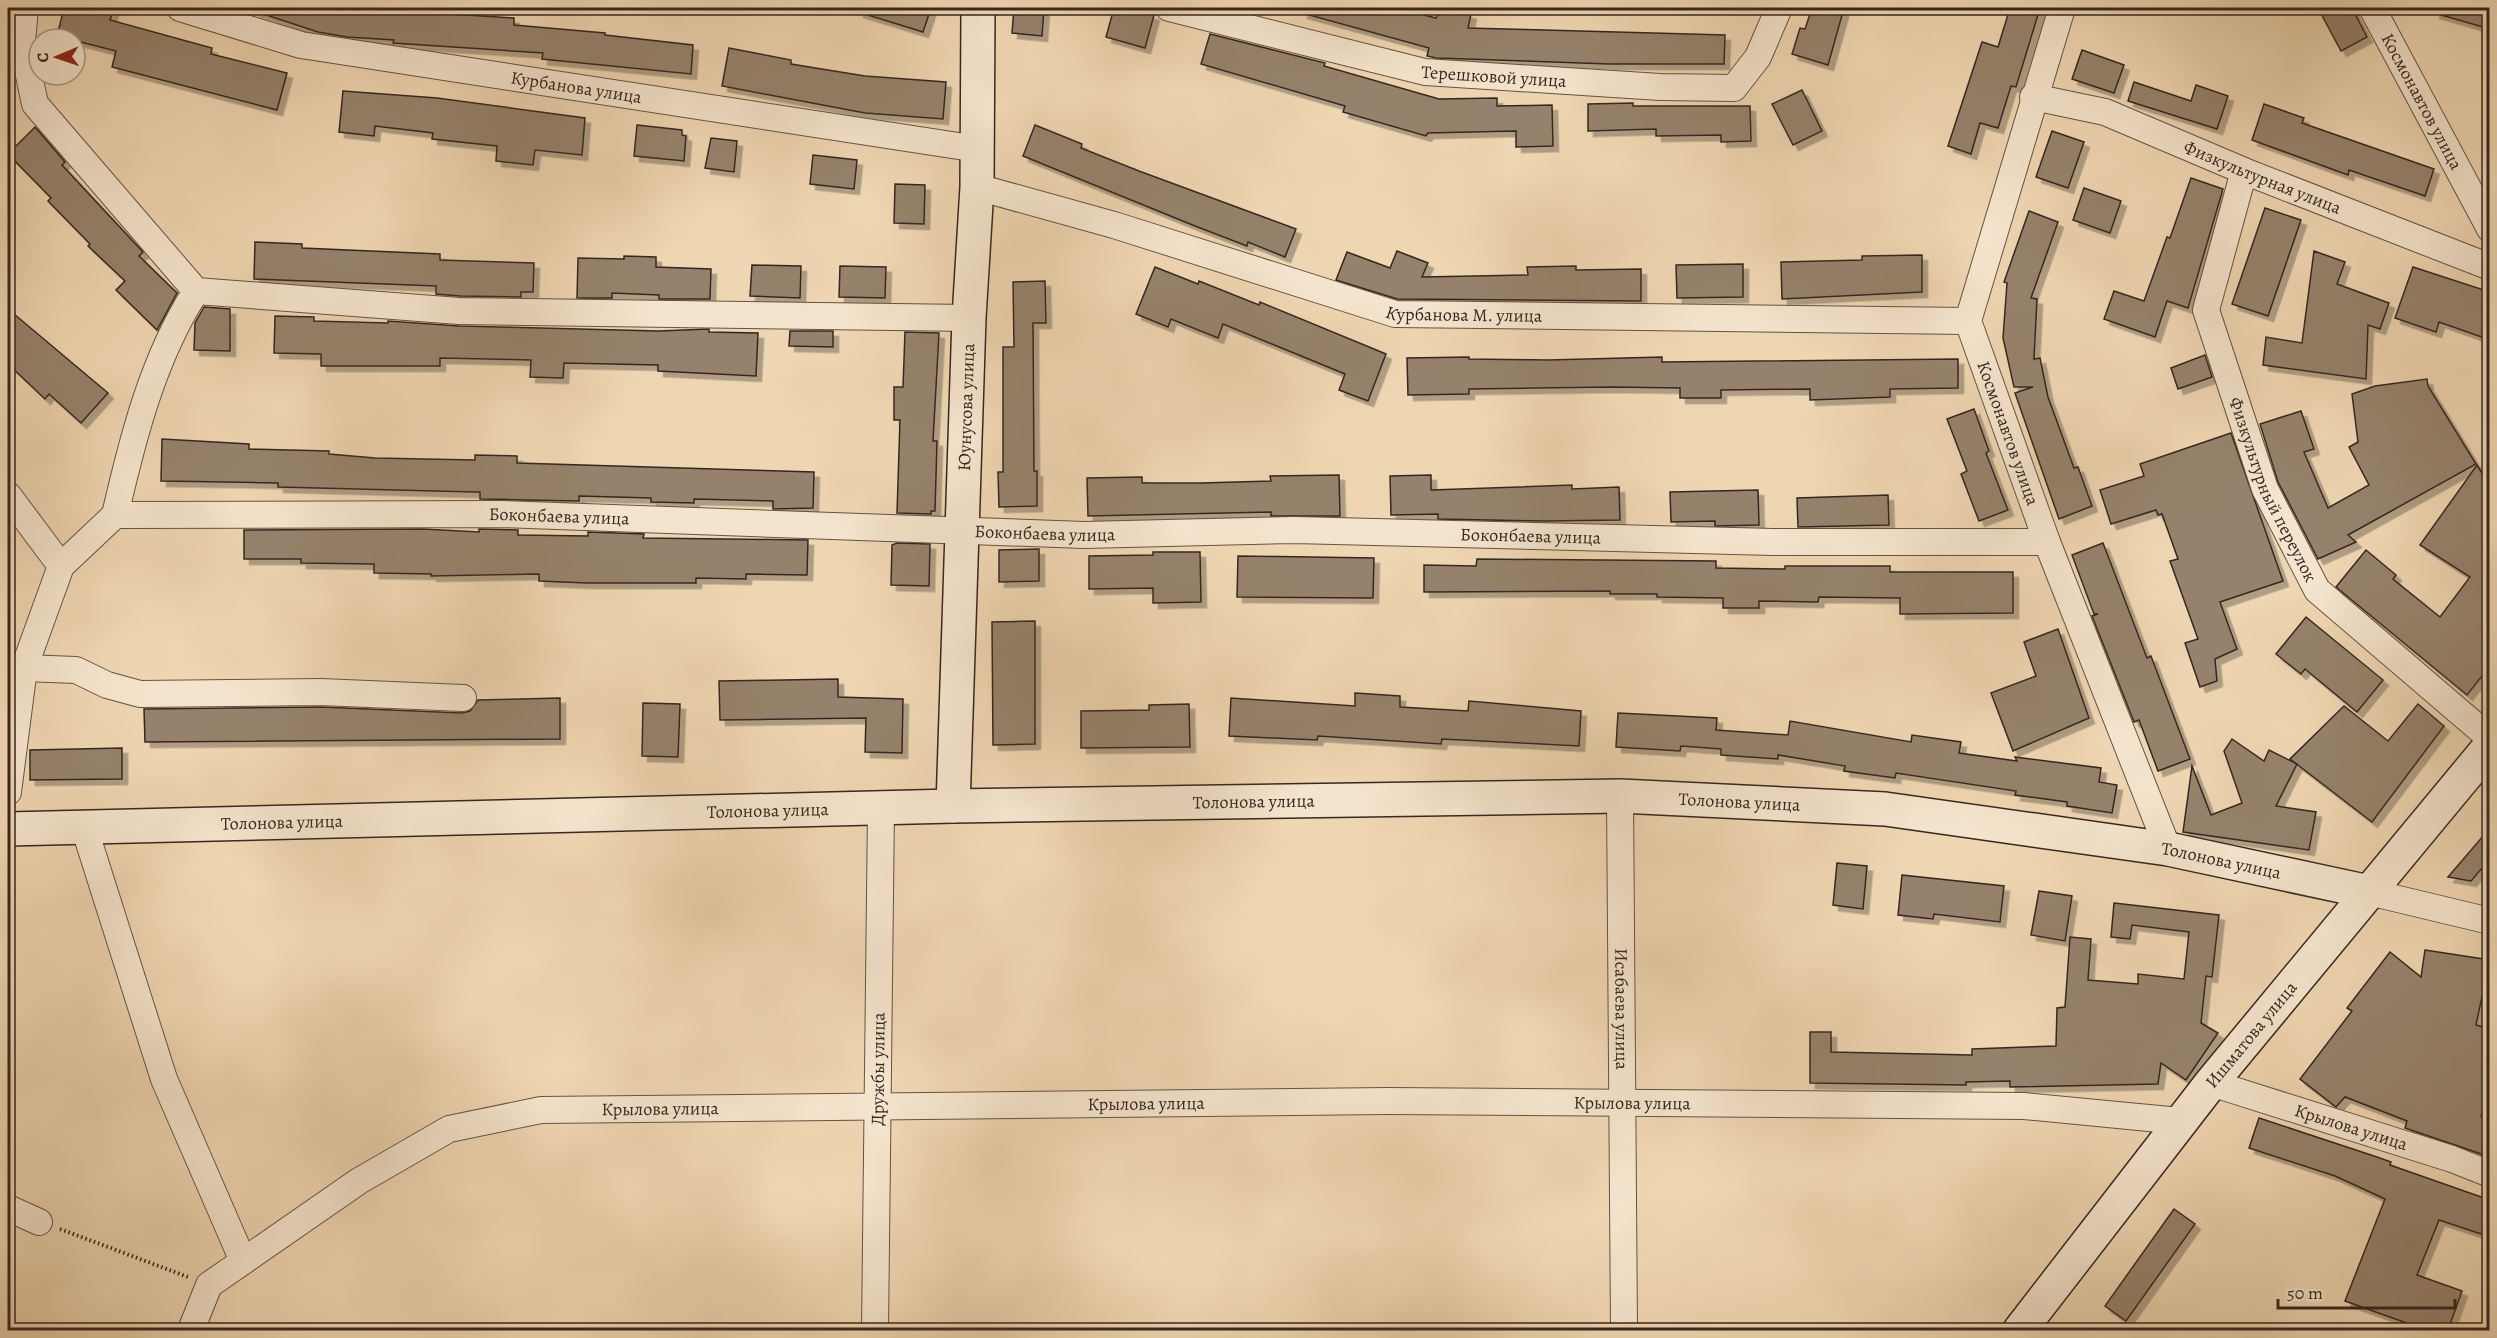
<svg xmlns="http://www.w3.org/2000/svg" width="2497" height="1338" font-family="Alegreya,serif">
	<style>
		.building { fill: #96826c; stroke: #362720; stroke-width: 1.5; filter: url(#shadow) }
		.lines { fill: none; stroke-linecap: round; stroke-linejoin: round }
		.street-casing { stroke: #645344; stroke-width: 28 }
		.secondary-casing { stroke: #362720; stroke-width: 36 }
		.path { stroke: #362720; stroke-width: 4; stroke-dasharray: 1.5 3; stroke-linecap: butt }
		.street { stroke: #f5e4cd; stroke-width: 26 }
		.secondary { stroke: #f5e4cd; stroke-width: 33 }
		.labels { text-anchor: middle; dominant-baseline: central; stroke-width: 4.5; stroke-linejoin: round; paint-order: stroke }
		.street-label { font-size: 18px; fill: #362720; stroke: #f5e4cd }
	</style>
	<defs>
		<filter id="shadow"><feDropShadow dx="5.5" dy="5.5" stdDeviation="0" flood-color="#0004"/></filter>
	</defs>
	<rect width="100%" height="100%" fill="#efd6b2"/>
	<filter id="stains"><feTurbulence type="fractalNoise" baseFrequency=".00333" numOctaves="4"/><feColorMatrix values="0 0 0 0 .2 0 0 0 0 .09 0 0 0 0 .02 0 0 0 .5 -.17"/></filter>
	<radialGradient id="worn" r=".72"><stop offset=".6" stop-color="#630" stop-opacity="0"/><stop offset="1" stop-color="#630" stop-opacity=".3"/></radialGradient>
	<g class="building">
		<path d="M64,8H100L113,11L110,20L212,48L211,54L287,73L277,110L112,67L116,51L57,36Z"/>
		<path d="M255,8H387L386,10L514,18V25L605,33V35L693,45L691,74L542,59L543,53L393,43L394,40L347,37L318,32L254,11Z"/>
		<path d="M858,8H931L923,32L858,12Z"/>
		<path d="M1014,8H1044L1042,36L1012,33Z"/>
		<path d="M1114,8H1128L1154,15L1145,48L1106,37Z"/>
		<path d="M1303,8H1397L1436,18L1439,8H1445L1471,14L1468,28L1725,35L1724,64H1609L1436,58L1427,56L1429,48L1302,13Z"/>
		<path d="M1812,8H1844L1828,65L1792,54L1800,28L1805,29Z"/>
		<path d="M2010,8H2040L2016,87L2011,86L1998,128L1980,123L1971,154L1948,146L1982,42L1998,47Z"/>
		<path d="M2318,8H2352L2367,37L2341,51Z"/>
		<path d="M2435,8H2490V29L2434,13Z"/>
		<path d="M1210,34L1325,63L1324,66L1439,99L1497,98V106L1552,105L1553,146L1516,147V131L1428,133L1426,136L1343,112L1345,106L1201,64Z"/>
		<path d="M729,48L791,60V64L865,76L946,82L943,119L865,113L722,86Z"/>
		<path d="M2082,50L2124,65L2114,93L2072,79Z"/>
		<path d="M2134,82L2191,101L2196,85L2228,96L2217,129L2128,101Z"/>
		<path d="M1802,90L1822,131L1793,145L1772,104Z"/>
		<path d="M343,91L437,98L585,118L582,155L535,150L533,165L496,161L497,146L432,139L433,133L375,126L374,136L339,132Z"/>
		<path d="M1633,103V106H1750L1751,141L1721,142V135L1656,136V129L1588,131V104Z"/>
		<path d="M2264,104L2304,118L2302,123L2434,169L2425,196L2349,170L2348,175L2252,140Z"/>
		<path d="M637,125L682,130V135L686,136L684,161L634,156Z"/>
		<path d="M1035,125L1082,144L1081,148L1139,171L1296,229L1285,257L1248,242L1247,246L1195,226L1023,156Z"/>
		<path d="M35,127L65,162L62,165L143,252L139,256L177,293L157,330L116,290L125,281L88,246L90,244L48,201L51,198L8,154Z"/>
		<path d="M2052,131L2084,142L2068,188L2036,177Z"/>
		<path d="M711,138L737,141L734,172L705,168Z"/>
		<path d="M813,155L857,160L854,189L810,184Z"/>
		<path d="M2191,178L2223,189L2188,308L2167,301L2155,337L2104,319L2114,291L2144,301L2167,237L2170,238Z"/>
		<path d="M895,184L925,185L924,224L894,223Z"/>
		<path d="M2084,188L2121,201L2110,233L2073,220Z"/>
		<path d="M2265,208L2301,220L2268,316L2232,304Z"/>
		<path d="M2029,211L2058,222L2031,298L2037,299L2034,359L2040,358L2048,397L2074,468L2078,467L2092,506L2059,519L2015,393L2033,387H2014L2003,338L2007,283L2004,282Z"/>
		<path d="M255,242L302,244V248L440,254V260L534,263L533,292H521V297L460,296L436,294V286L254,279Z"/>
		<path d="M1397,251L1428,263L1422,277L1528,275L1527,267L1576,266V270L1641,269V301L1397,299L1336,280L1347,252L1390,268Z"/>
		<path d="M2314,251L2345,262L2337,284L2389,303L2380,329L2368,325L2366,379L2263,365L2266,337L2302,343Z"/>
		<path d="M1922,255V292L1782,299L1781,262L1862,260V256Z"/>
		<path d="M624,256L656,257V267L711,269L710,299H659V295L612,293V298H577L578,258L624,259Z"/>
		<path d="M1743,264V297L1677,298L1676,265Z"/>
		<path d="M752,265L801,266L800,298L750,296Z"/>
		<path d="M840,266L886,267L885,298L839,297Z"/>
		<path d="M1155,267L1198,284L1199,281L1259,305L1260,302L1386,354L1368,401L1339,390L1345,374L1223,324L1218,338L1171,319L1168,327L1136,314Z"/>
		<path d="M2413,267L2490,292V340L2439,322L2436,332L2395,318Z"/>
		<path d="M1045,281L1046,323H1033L1034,471H1037V506L999,507L998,472H1003V347H1014L1013,282Z"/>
		<path d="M204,307L230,309V351L194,350L195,323Z"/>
		<path d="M8,309L108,393L81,423L49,394L45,399L8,364Z"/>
		<path d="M275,316L314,317V321L388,323V321L459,326L658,331L709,329V332L758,333L756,376L658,371V365L564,363L563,378L530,377L531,360L440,358V366H321V354L274,353Z"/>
		<path d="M790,331H833V347L789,346Z"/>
		<path d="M905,332L939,333L933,441H937L935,511H931V514L897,513L900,420H894V387H903Z"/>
		<path d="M2205,355L2212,377L2178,389L2171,368Z"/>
		<path d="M1469,357V359L1548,360L1662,357V362L1958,359V388L1890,389V397L1810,400V389L1721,390V398H1680V388L1612,387L1469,389V394L1408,395L1407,358Z"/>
		<path d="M2427,379L2428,386L2476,464L2348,535L2356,542L2318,559L2278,482L2260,424L2301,411L2314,449L2304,452L2328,508L2369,485L2349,447L2358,442L2352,394L2375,386Z"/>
		<path d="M1974,409L1989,451L1986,453L2008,510L1979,521L1961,474L1967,471L1947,419Z"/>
		<path d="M2231,433L2283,581L2220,602L2237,649L2215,659L2217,681L2200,687L2185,643L2198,639L2170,561L2178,559L2162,514L2158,515L2156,510L2111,524L2100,490L2144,476L2140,464Z"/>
		<path d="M162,439L249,444V449L329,451V454L375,458L475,460V455L517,456V463L814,472L813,508L773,509V501L694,499V503L651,502V498L579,496V501L480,499V492H474L278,487V483L161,481Z"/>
		<path d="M2477,465L2490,486V666L2467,695L2336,587L2366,550L2396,575L2393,579L2440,617L2470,577L2420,545Z"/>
		<path d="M1339,475L1340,516H1271V512L1088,516L1087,478L1142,477V483H1200L1271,481L1270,476Z"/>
		<path d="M1431,475V490L1572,485V489L1619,487L1620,520L1545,521L1438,519V514L1391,515L1390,476Z"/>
		<path d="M1758,490L1759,525L1715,526V521L1671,522L1670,492Z"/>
		<path d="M1888,495L1889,525L1798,527L1797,498Z"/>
		<path d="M423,529L479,532V529L518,530V535L588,536V532L644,534L643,538L808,540L807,575L746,574V579L696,578V583H587L539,581V574L431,576V574L374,573V564L301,563V559H244V530Z"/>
		<path d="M897,543L930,544L929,586L891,585L892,545Z"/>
		<path d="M2103,543L2147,658L2151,656L2190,759L2158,771L2139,720L2134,722L2092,616L2098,614H2094L2072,555Z"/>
		<path d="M1039,549V581L999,582V550Z"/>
		<path d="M1153,552H1200L1201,602L1153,603V588L1089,589V556L1153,555Z"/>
		<path d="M1238,556L1374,558L1373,598L1237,597Z"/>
		<path d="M1477,559L1716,561V568L1785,569V566H1890V572H2013V613L1900,614V598L1819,597L1818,602L1759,601V608H1723V598L1657,597V594H1610V591L1424,592V565L1476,566Z"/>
		<path d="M2306,617L2383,680L2357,712L2305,669L2301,674L2276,654Z"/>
		<path d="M1035,621V744L993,745L992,622Z"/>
		<path d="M2058,629L2089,718L2013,751L1991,693L2036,676L2024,642Z"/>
		<path d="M838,679V697L903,699L902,753L865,752L866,718L720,720L719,681Z"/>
		<path d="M1355,693L1400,696V707L1468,711L1469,701L1581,711L1579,746L1442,739L1441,744L1318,736L1317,740L1229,736L1231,698L1355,706Z"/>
		<path d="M560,698V739L145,742L144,709L321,707L462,713L470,711L478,700Z"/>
		<path d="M643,703L680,704L678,757L642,756Z"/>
		<path d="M1189,704L1190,747L1081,748V711L1149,710V705Z"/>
		<path d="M2418,704L2444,726L2372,822L2290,759L2344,706L2388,741Z"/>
		<path d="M1618,713L1717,718L1716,730L1788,735L1790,721L1911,742L1912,735L1961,742L1959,753L2017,761L2015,757L2101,768L2099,782L2117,785L2112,813L2067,806V802L2015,795L2016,791L1896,773L1895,778L1844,771L1845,766L1778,755V759L1721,755V749L1681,746L1680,751L1616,747Z"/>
		<path d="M2232,739L2264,761L2269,750L2297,764L2276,806L2316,812L2309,850L2183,832L2192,766L2211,815L2242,803L2224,751Z"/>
		<path d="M122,748V779L30,780V750Z"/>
		<path d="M2490,828V859L2471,881L2448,877Z"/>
		<path d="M1837,863L1867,866L1863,909L1833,905Z"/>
		<path d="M1902,875L2004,886L2000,922L1934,914L1933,919L1898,915Z"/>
		<path d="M2039,891L2072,896L2065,941L2031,935Z"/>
		<path d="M2114,903L2219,915L2212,977L2206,976L2201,1023L2218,1033L2186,1080L2161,1063L2158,1084L2010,1087V1081L1966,1082V1085L1810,1083V1032H1831V1052L1972,1055V1049L2056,1046L2057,1008L2065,1007L2070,937L2091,939L2088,980L2138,984V974L2184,979L2189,932L2132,925L2130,939L2111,937Z"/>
		<path d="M2425,950L2490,960V988L2484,987L2476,1025L2490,1029V1092L2481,1116L2490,1119V1157L2405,1128L2407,1121L2345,1097L2336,1107L2300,1079L2352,1011L2347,1008L2390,952L2421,977Z"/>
		<path d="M2259,1118L2377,1157L2391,1162L2390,1165L2490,1200V1237L2439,1220L2417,1275L2462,1291L2448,1330H2426L2345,1301L2385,1199L2335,1176L2249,1148Z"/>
		<path d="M2174,1209L2195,1224L2126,1321L2105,1306Z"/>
	</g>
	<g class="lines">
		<defs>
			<g id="street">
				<path d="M25,8L22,42L35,104L196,291L459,311L969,318"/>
				<path id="s1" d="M180,8L301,45L978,149"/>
				<path id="s2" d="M1169,8L1425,72L1660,87L1734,88L1758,57L1779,8"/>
				<path id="s3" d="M2062,8L1968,321L2047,542L2168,849"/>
				<path id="s4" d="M2372,8L2490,229"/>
				<path id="s5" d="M2033,97L2105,112L2244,171L2490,267"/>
				<path id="s6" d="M2244,171L2206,310L2265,489L2317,590L2490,738"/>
				<path id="s7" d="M977,187L1114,225L1395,314L1968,321"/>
				<path d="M8,495L61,566"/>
				<path d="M115,515C133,437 153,358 196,291"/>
				<path d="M24,668L76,670L107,685L140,694L321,692L463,698"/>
				<path id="s8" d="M8,792L24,668L61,566L115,515L501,514L1084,535L1294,530L1773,542H2047"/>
				<path id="s9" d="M1620,796L1624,1330"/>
				<path d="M84,827L164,1079L243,1261"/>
				<path d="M2369,892L2490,921"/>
				<path id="s10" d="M2211,1083L2452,1159L2490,1174"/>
				<path d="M8,1208L39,1222"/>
				<path id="s11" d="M191,1330L209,1285L359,1181L449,1129L541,1110L1388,1101L2024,1106L2180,1121"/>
				<path id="s12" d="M875,1330L881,808"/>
			</g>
			<g id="secondary">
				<path id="s13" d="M953,806L969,318L977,187L978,8"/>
				<path id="s14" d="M8,829L953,806L1620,796L1885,809L2168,849L2369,892"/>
				<path id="s15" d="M2020,1330L2211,1083L2490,746"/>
			</g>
		</defs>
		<use href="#street" class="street-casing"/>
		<use href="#secondary" class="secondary-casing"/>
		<path class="path" d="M60,1229L188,1277"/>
		<use href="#street" class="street"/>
		<use href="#secondary" class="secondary"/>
	</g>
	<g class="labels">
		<g class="street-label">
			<text stroke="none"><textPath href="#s2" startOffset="333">Терешковой улица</textPath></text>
			<text stroke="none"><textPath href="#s1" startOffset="405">Курбанова улица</textPath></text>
			<text stroke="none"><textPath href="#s4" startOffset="106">Космонавтов улица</textPath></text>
			<text stroke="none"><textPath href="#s5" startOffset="244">Физкультурная улица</textPath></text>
			<text stroke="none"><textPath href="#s7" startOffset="506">Курбанова М. улица</textPath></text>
			<text stroke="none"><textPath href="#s13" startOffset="399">Юунусова улица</textPath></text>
			<text stroke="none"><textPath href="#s3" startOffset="446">Космонавтов улица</textPath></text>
			<text stroke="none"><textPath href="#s6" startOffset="336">Физкультурный переулок</textPath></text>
			<text stroke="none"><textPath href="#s8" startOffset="752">Боконбаева улица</textPath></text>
			<text stroke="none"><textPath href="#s8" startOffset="1238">Боконбаева улица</textPath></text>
			<text stroke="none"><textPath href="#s8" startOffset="1724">Боконбаева улица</textPath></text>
			<text stroke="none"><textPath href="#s14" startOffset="1246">Толонова улица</textPath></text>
			<text stroke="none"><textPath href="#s14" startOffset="1732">Толонова улица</textPath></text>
			<text stroke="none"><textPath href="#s14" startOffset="760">Толонова улица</textPath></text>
			<text stroke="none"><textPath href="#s14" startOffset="274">Толонова улица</textPath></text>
			<text stroke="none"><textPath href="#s14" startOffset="2218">Толонова улица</textPath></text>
			<text stroke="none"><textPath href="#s9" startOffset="213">Исабаева улица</textPath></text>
			<text stroke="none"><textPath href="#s15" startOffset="375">Ишматова улица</textPath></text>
			<text stroke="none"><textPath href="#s12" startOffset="261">Дружбы улица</textPath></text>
			<text stroke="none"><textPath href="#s11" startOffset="1034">Крылова улица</textPath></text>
			<text stroke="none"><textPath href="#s11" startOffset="1520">Крылова улица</textPath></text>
			<text stroke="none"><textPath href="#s11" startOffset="548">Крылова улица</textPath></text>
			<text stroke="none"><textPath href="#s10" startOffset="147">Крылова улица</textPath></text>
		</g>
	</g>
	<rect width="2497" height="1338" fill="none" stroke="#efd6b2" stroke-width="30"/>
	<rect x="9" y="9" width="2479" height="1320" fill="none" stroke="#362720" stroke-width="3"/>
	<rect x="15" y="15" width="2467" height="1308" fill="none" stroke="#362720" stroke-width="1.5"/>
	<g transform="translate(57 57) rotate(268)"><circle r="28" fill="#f5e4cd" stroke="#a99888" stroke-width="1.5"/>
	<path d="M0-4.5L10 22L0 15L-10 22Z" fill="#8f2418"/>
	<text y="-9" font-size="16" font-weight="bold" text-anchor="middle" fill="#362720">С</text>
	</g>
	<path d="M2278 1299v9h177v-9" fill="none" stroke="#362720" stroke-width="3"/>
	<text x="2287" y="1299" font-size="18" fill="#362720" stroke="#f5e4cd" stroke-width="4.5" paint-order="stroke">50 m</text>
	<rect width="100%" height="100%" filter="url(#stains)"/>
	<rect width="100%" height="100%" fill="url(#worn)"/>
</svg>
